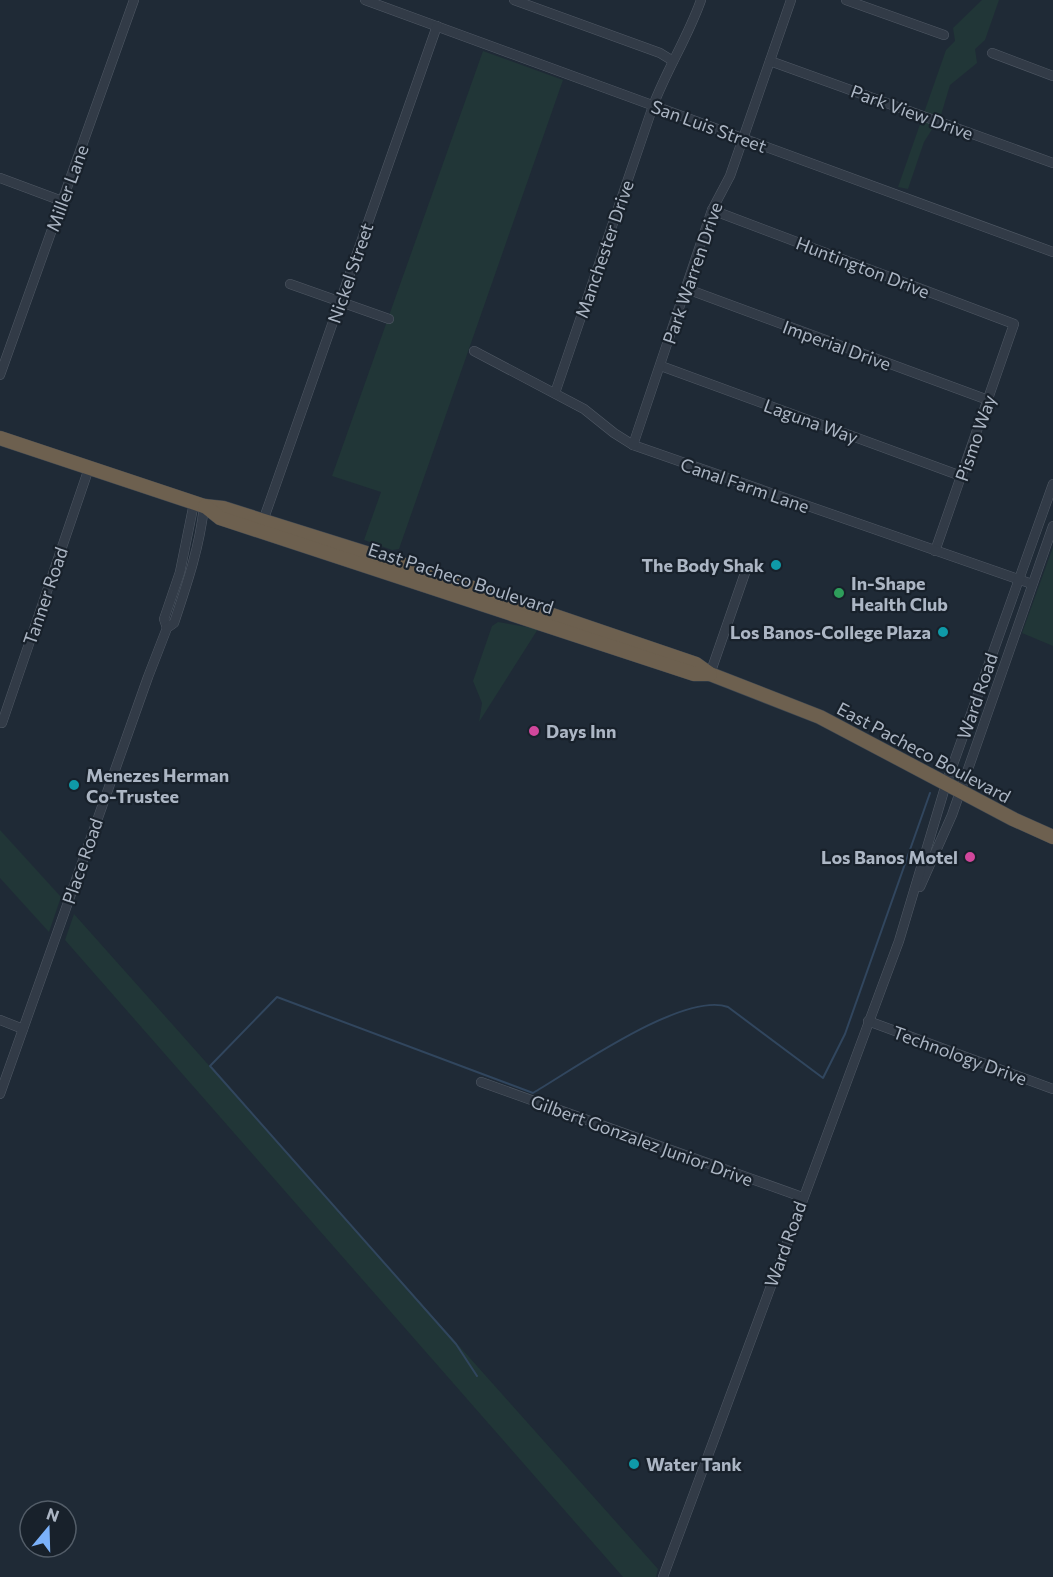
<svg xmlns="http://www.w3.org/2000/svg" width="1053" height="1577" font-family="Commissioner,sans-serif">
	<style>
		.green { fill: #213637 }
		.lines { fill: none; stroke-linecap: round; stroke-linejoin: round }
		.stream { stroke: #31465e; stroke-width: 2 }
		.minor-casing { stroke: #505965; stroke-width: 10 }
		.highway-casing { stroke: #3d4651; stroke-width: 15 }
		.minor { stroke: #323b47; stroke-width: 9 }
		.highway { stroke: #6d604f; stroke-width: 14 }
		.culture-dot { fill: #0f9aa8; stroke: #18212b; stroke-width: 2 }
		.leisure-dot { fill: #2e9e5b; stroke: #18212b; stroke-width: 2 }
		.hotel-dot { fill: #d1479c; stroke: #18212b; stroke-width: 2 }
		.labels { text-anchor: middle; dominant-baseline: central; stroke-width: 4.5; stroke-linejoin: round; paint-order: stroke }
		.street-label { font-size: 18px; fill: #acb6c4; stroke: #18212b }
		.poi-label { font-size: 18px; font-weight: bold; fill: #acb6c4; stroke: #18212b; text-anchor: start }
	</style>
	<rect width="100%" height="100%" fill="#1f2a36"/>
	<g class="green">
		<path d="M982,0H999L985,40L975,49L977,63L950,85L941,115L924,142L908,189L898,187L946,50L955,41L953,28Z"/>
		<path d="M483,51L563,80L399,549L392,550L364,540L381,492L332,476Z"/>
		<path d="M1053,547V646L1022,633Z"/>
		<path d="M498,622L538,629L479,722L482,703L473,681L492,626Z"/>
		<path d="M0,830L61,897L49,932L0,878Z"/>
		<path d="M74,914L658,1569L656,1577H623L65,940Z"/>
	</g>
	<g class="lines">
		<path class="stream" d="M477,1376L456,1344L210,1066L277,997L533,1093C574,1069 684,991 728,1007L823,1078L845,1034L930,793"/>
		<defs>
			<g id="minor">
				<path d="M365,0L1053,252"/>
				<path d="M514,0L660,53L673,61"/>
				<path d="M846,0L944,35"/>
				<path d="M992,53L1053,76"/>
				<path d="M770,61L1053,163"/>
				<path d="M0,178L62,201"/>
				<path d="M712,210L1014,324L935,551"/>
				<path d="M290,284L389,319"/>
				<path d="M687,289L988,400"/>
				<path d="M474,351L584,409L614,433L633,445L1032,584"/>
				<path d="M661,366L961,476"/>
				<path d="M0,375L134,0"/>
				<path d="M555,393L653,106C667,69 688,37 701,0"/>
				<path d="M633,445L712,210L730,176L791,0"/>
				<path d="M263,521L437,26"/>
				<path d="M167,628L164,619L180,572L194,503"/>
				<path d="M710,674L745,573"/>
				<path d="M2,723L89,468"/>
				<path d="M920,887L952,815L1053,526"/>
				<path d="M0,1020L23,1029"/>
				<path d="M868,1021L1053,1089"/>
				<path d="M481,1082L802,1197"/>
				<path d="M0,1094L148,677L167,628L174,623C187,584 200,546 204,506"/>
				<path d="M663,1577L899,941L946,784L1053,484"/>
			</g>
			<g id="highway">
				<path d="M0,438L204,506L223,508L420,570L696,664L710,674L820,717L1013,819L1053,837"/>
				<path d="M205,506L220,518L694,674H710"/>
			</g>
		</defs>
		<use href="#minor" class="minor-casing"/>
		<use href="#highway" class="highway-casing"/>
		<use href="#minor" class="minor"/>
		<use href="#highway" class="highway"/>
	</g>
	<g class="culture-dot">
		<circle cx="776" cy="565" r="6"/>
		<circle cx="943" cy="632" r="6"/>
		<circle cx="74" cy="785" r="6"/>
		<circle cx="634" cy="1464" r="6"/>
	</g>
	<circle class="leisure-dot" cx="839" cy="593" r="6"/>
	<g class="hotel-dot">
		<circle cx="534" cy="731" r="6"/>
		<circle cx="970" cy="857" r="6"/>
	</g>
	<g class="labels">
		<g class="street-label">
			<text transform="translate(912 112) rotate(20)">Park View Drive</text>
			<text transform="translate(709 126) rotate(20)">San Luis Street</text>
			<text transform="translate(67 188) rotate(-70)">Miller Lane</text>
			<text transform="translate(604 249) rotate(-71)">Manchester Drive</text>
			<text transform="translate(863 267) rotate(21)">Huntington Drive</text>
			<text transform="translate(350 273) rotate(-71)">Nickel Street</text>
			<text transform="translate(692 273) rotate(-71)">Park Warren Drive</text>
			<text transform="translate(837 345) rotate(20)">Imperial Drive</text>
			<text transform="translate(811 421) rotate(20)">Laguna Way</text>
			<text transform="translate(975 438) rotate(-71)">Pismo Way</text>
			<text transform="translate(745 485) rotate(19)">Canal Farm Lane</text>
			<text transform="translate(461 578) rotate(18)">East Pacheco Boulevard</text>
			<text transform="translate(45 596) rotate(-71)">Tanner Road</text>
			<text transform="translate(977 696) rotate(-71)">Ward Road</text>
			<text transform="translate(924 752) rotate(28)">East Pacheco Boulevard</text>
			<text transform="translate(82 861) rotate(-71)">Place Road</text>
			<text transform="translate(960 1055) rotate(20)">Technology Drive</text>
			<text transform="translate(642 1140) rotate(20)">Gilbert Gonzalez Junior Drive</text>
			<text transform="translate(785 1244) rotate(-70)">Ward Road</text>
		</g>
		<g class="poi-label">
			<text x="764" y="565" text-anchor="end">The Body Shak</text>
			<text x="851" y="583">In-Shape<tspan x="851" dy="21">Health Club</tspan></text>
			<text x="931" y="632" text-anchor="end">Los Banos-College Plaza</text>
			<text x="546" y="731">Days Inn</text>
			<text x="86" y="775">Menezes Herman<tspan x="86" dy="21">Co-Trustee</tspan></text>
			<text x="958" y="857" text-anchor="end">Los Banos Motel</text>
			<text x="646" y="1464">Water Tank</text>
		</g>
	</g>
	<g transform="translate(48 1529) rotate(19)"><circle r="28" fill="#18212b" stroke="#535d68" stroke-width="1.5"/>
	<path d="M0-4.5L10 22L0 15L-10 22Z" fill="#7bb1fa"/>
	<text y="-9" font-size="16" font-weight="bold" text-anchor="middle" fill="#acb6c4">N</text>
	</g>
</svg>
